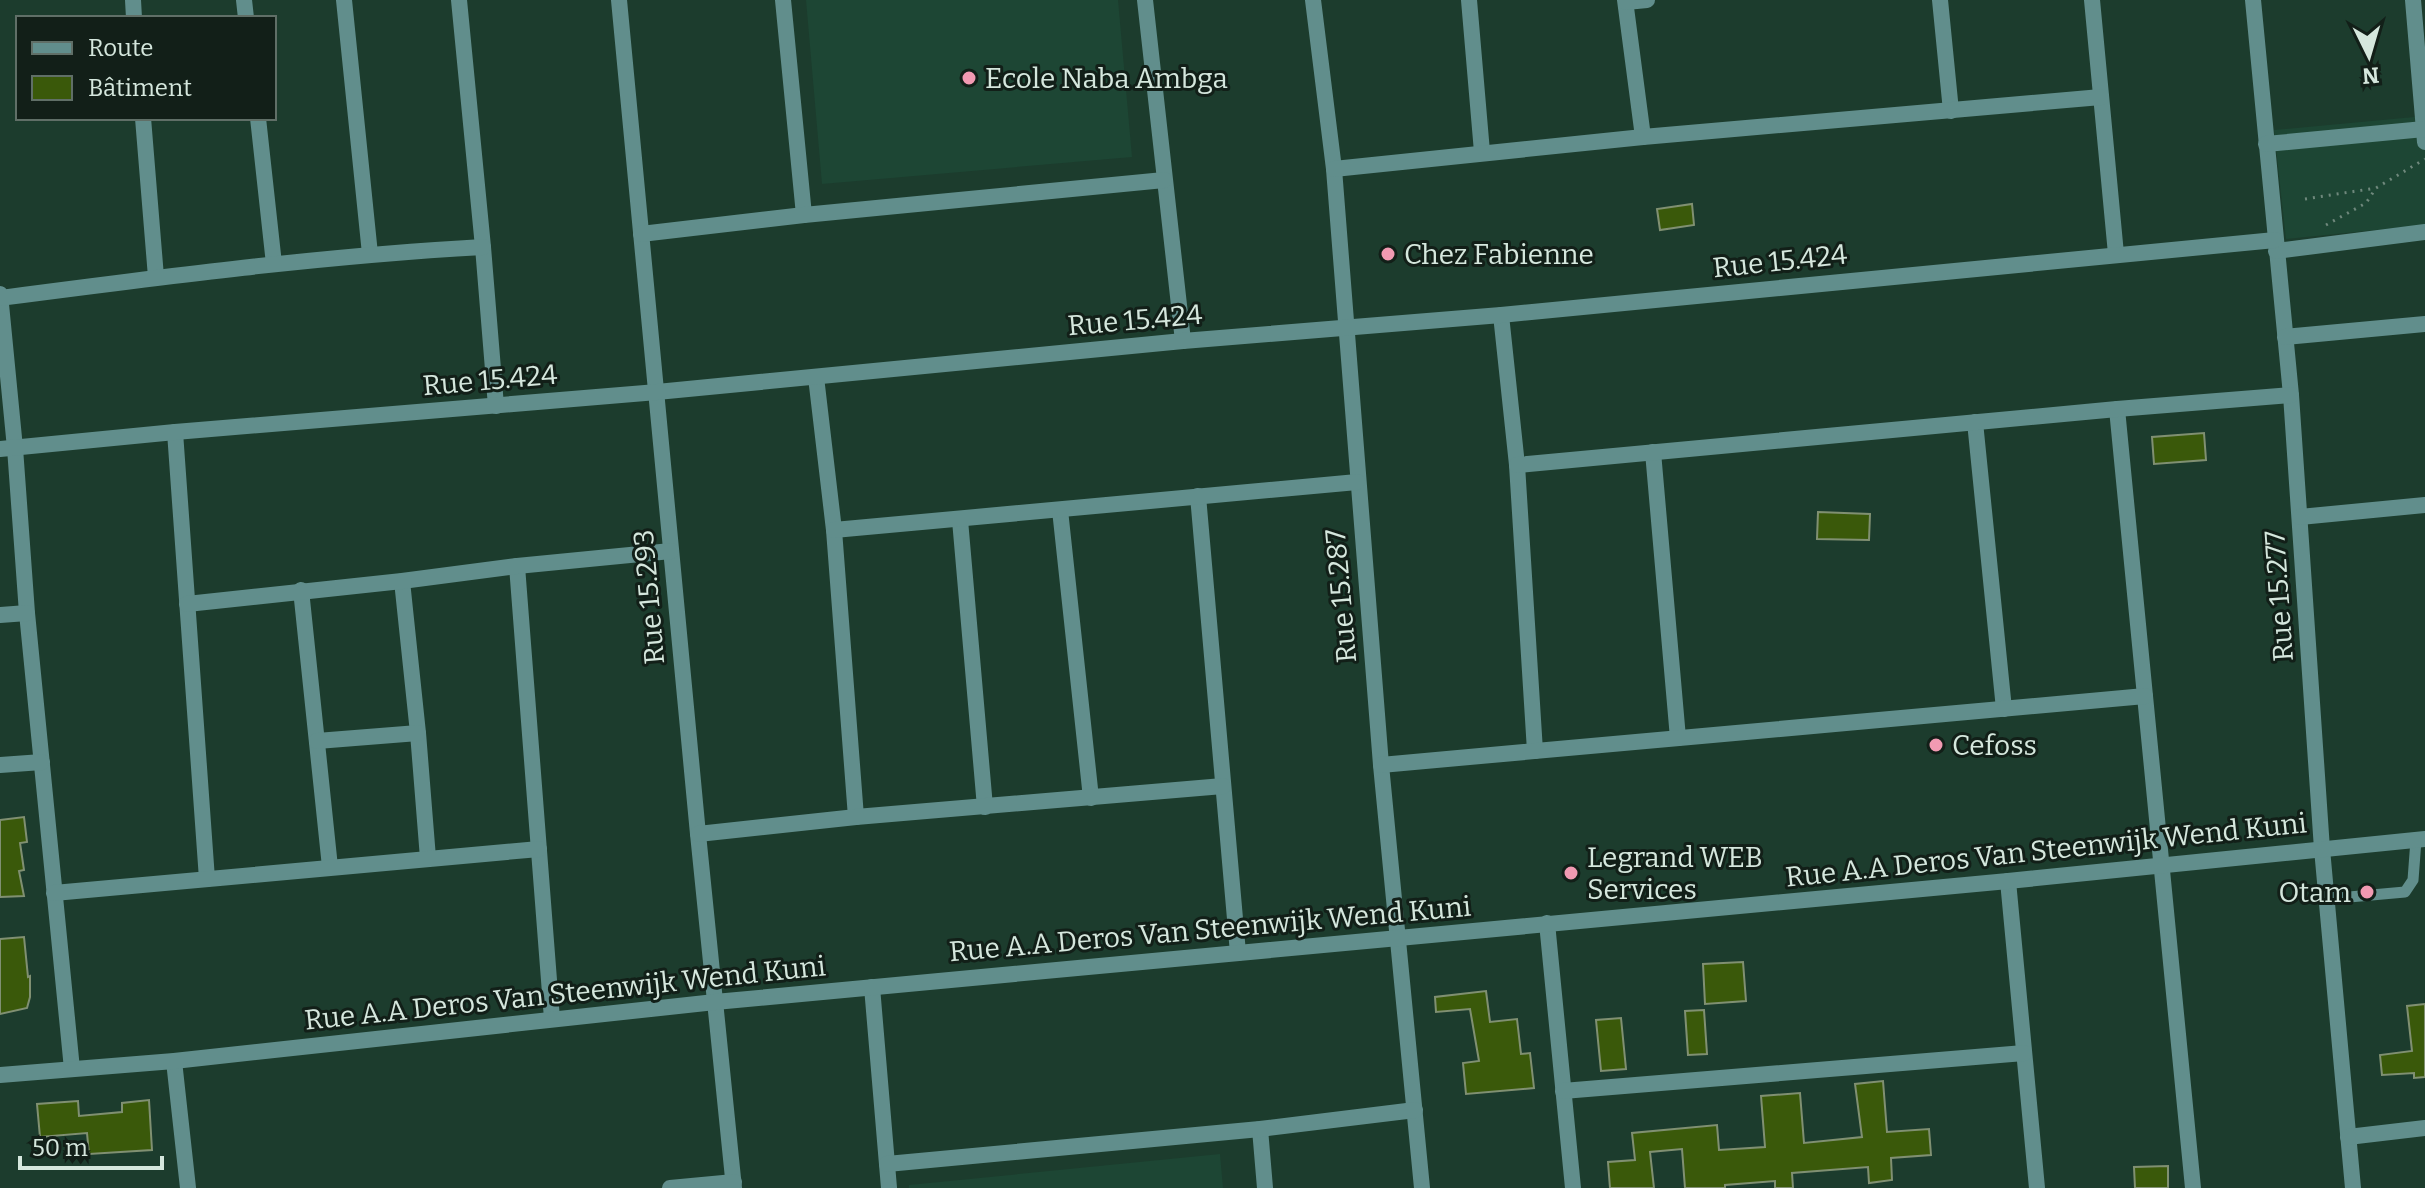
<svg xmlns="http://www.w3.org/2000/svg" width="2425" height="1188" font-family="Bitter,serif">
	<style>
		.built { fill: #1d4634 }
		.building { fill: #3a590a; stroke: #809072; stroke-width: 2 }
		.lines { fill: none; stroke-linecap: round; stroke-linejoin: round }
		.path { stroke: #6f887c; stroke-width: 3; stroke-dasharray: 2 6; stroke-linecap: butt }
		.service { stroke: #618e8c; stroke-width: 11 }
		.minor { stroke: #618e8c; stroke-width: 16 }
		.poi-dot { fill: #f19ab2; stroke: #121f18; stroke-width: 3 }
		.labels { text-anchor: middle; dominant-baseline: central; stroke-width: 6; stroke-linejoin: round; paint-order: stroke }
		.poi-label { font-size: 28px; fill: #d5e7dd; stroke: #121f18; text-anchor: start }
		.street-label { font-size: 28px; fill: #d5e7dd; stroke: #121f18 }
	</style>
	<rect width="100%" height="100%" fill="#1c3c2d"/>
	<g class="built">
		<path d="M806,0H1118L1132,157L822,184Z"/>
		<path d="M2425,116V225L2286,239L2274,130Z"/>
		<path d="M1220,1154L1223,1188H909V1185Z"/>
	</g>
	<g class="building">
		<path d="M1692,204L1694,225L1660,230L1657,209Z"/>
		<path d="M2204,433L2206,460L2154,464L2152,437Z"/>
		<path d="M1818,512L1870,514L1869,540L1817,539Z"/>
		<path d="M24,817L27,842L20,843L24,870L19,871L24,896L0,897V820Z"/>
		<path d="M24,937L28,977L30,976V997L27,1008L0,1014V939Z"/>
		<path d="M1743,962L1746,1001L1705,1004L1703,964Z"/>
		<path d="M1486,991L1490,1022L1517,1019L1521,1054L1530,1053L1534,1088L1466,1094L1463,1063L1479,1061L1470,1009L1436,1012L1435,997Z"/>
		<path d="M2425,1004V1077L2414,1078V1073L2382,1075L2380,1055L2412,1051L2407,1006Z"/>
		<path d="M1704,1010L1707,1054L1688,1055L1685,1011Z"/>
		<path d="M1621,1018L1626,1069L1601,1071L1596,1020Z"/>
		<path d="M1883,1081L1887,1132L1929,1129L1931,1155L1891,1158L1892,1180L1869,1183L1868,1167L1792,1173L1793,1188H1775V1181L1725,1185V1188H1685L1682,1149L1650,1152L1654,1188H1610L1608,1162L1635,1160L1632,1133L1717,1125L1719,1150L1765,1147L1761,1096L1800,1093L1804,1143L1862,1137L1855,1084Z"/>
		<path d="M149,1100L152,1150L89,1154L87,1133L40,1137L37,1104L78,1101L79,1116L122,1112V1103Z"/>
		<path d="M2168,1166V1188H2135L2134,1167Z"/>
	</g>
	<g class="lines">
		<g class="path">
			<path d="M2305,199L2376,188L2425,159"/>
			<path d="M2326,225L2366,203L2376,188"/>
		</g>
		<path class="service" d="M2327,899L2405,892L2413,880L2416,840"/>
		<g class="minor">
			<path d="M133,0L134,18"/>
			<path d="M244,0L246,18"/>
			<path d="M344,0L370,254"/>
			<path d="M459,0L483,247L496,406"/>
			<path d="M619,0L698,834L734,1188"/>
			<path d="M783,0L804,215"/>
			<path d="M1145,0L1183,341"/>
			<path d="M1313,0L1334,169L1381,765L1422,1188"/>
			<path d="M1469,0L1482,152"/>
			<path d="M1625,0L1643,137"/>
			<path d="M1940,0L1951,111"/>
			<path d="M2092,0L2116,254"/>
			<path d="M2253,0L2291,395L2322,849L2353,1188"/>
			<path d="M2413,0L2425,142"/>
			<path d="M1626,2L1647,0"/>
			<path d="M143,118L156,277"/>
			<path d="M258,118L274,264"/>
			<path d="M2266,144L2424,129"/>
			<path d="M1334,169L1643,137L2101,97"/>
			<path d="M641,234L804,215L1164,180"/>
			<path d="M2276,251L2425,232"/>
			<path d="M0,294L15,448L27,613L72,1069"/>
			<path d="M0,298C161,277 321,256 483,247"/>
			<path d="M1501,315L1517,465L1535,751"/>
			<path d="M2285,337L2425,324"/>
			<path d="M816,377L834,530L856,817"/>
			<path d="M2117,409L2193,1188"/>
			<path d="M1975,422L2004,709"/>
			<path d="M175,432L207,879"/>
			<path d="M0,449L175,432L657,392L1183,341L1501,315L2275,240"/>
			<path d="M1653,452L1678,738"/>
			<path d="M1517,465L2117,409L2291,395"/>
			<path d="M1198,496L1238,953"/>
			<path d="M1060,510L1091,798"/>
			<path d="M2300,517L2425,505"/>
			<path d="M960,520L985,807"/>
			<path d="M834,530L1357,482"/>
			<path d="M517,566L552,1019"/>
			<path d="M402,581L418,733L428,858"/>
			<path d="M301,590L330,867"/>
			<path d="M187,604L402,581L517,566L671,551"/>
			<path d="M0,615L27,613"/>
			<path d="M317,741L418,733"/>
			<path d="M0,765L42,762"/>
			<path d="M1381,765L2145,696"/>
			<path d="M698,834L856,817L1223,786"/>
			<path d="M2008,881L2037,1188"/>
			<path d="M54,893L539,849"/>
			<path d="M1547,923L1573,1188"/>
			<path d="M872,987L889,1188"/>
			<path d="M174,1061L188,1188"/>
			<path d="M0,1075L174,1061L715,1002L2008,881L2425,839"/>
			<path d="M1563,1091L2024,1053"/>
			<path d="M1260,1129L1265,1188"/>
			<path d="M2348,1137L2425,1128"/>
			<path d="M887,1164L1260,1129L1415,1110"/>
			<path d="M670,1188L734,1182"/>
		</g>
	</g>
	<g class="poi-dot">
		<circle cx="969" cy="78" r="8"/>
		<circle cx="1388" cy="254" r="8"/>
		<circle cx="1936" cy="745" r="8"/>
		<circle cx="1571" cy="873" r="8"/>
		<circle cx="2367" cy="892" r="8"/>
	</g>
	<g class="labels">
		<g class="poi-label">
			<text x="985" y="78">Ecole Naba Ambga</text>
			<text x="1404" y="254">Chez Fabienne</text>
			<text x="1952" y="745">Cefoss</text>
			<text x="1587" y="857">Legrand WEB<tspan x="1587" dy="32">Services</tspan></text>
			<text x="2351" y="892" text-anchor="end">Otam</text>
		</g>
		<g class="street-label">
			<text transform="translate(1780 261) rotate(-6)">Rue 15.424</text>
			<text transform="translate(1135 320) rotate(-5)">Rue 15.424</text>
			<text transform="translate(490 380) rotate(-5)">Rue 15.424</text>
			<text transform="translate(1341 596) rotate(-95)">Rue 15.287</text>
			<text transform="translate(2279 596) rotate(-94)">Rue 15.277</text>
			<text transform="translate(649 597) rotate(-95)">Rue 15.293</text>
			<text transform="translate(2046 850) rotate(-6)">Rue A.A Deros Van Steenwijk Wend Kuni</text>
			<text transform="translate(1210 929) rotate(-5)">Rue A.A Deros Van Steenwijk Wend Kuni</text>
			<text transform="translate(565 993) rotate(-6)">Rue A.A Deros Van Steenwijk Wend Kuni</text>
		</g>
	</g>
	<rect x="16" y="16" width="260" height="104" fill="#121f18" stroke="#606f67" stroke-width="2"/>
	<rect x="32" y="42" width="40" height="12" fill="#618e8c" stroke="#606f67" stroke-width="2"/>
	<text x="88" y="56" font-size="24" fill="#d5e7dd">Route</text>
	<rect x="32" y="76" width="40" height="24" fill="#3a590a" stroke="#606f67" stroke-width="2"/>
	<text x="88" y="96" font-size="24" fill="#d5e7dd">Bâtiment</text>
	<g transform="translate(2369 56) rotate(175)" stroke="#121f18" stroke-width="6" paint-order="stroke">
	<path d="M0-6L14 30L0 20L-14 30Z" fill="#d5e7dd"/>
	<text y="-12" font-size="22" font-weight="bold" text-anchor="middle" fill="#d5e7dd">N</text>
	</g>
	<path d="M20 1156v12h142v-12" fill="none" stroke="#d5e7dd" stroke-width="4"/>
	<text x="32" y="1156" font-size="24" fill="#d5e7dd" stroke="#121f18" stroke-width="6" paint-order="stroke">50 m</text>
</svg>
